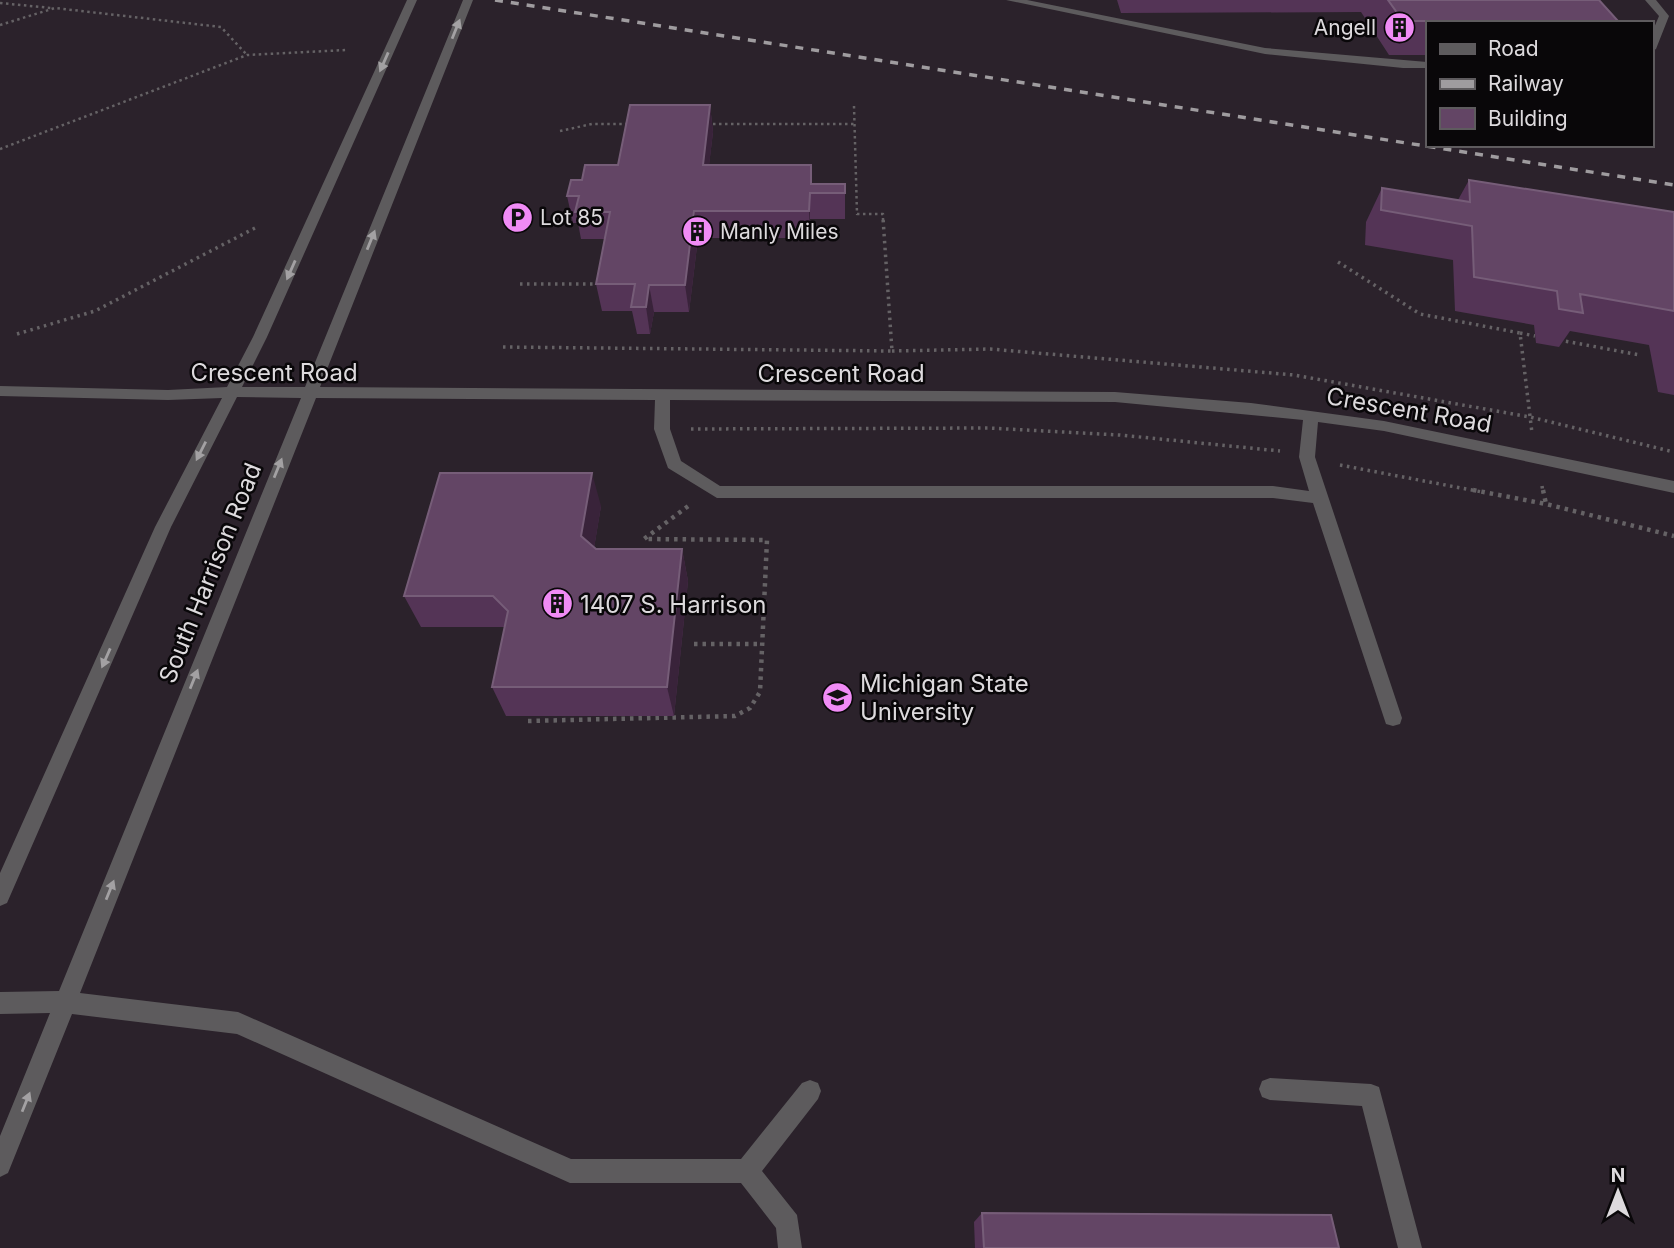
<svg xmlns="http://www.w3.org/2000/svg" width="1674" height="1248" font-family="Inter,sans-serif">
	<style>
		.built { fill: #2b222b; fill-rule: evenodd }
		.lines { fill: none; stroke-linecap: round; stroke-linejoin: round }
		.path-far2 { stroke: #656265; stroke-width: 2.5; stroke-dasharray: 2.5 3.5; stroke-linecap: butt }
		.path-far1 { stroke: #656265; stroke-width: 3.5; stroke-dasharray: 2.5 4.5; stroke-linecap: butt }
		.path { stroke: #656265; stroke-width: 4.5; stroke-dasharray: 3.5 5; stroke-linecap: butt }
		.minor { fill: #5d5b5d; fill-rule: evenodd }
		.rail { stroke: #9f9c9f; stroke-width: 3.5; stroke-dasharray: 8 8; stroke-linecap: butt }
		.wall { fill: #543456 }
		.shaded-wall { fill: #39233a }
		.building { fill: #634565; stroke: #765d78; stroke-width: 2 }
		.oneway { fill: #a3a1a3 }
		.labels { text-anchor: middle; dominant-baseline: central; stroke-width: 5; stroke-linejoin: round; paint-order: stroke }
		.far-poi-label { font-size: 21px; fill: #dddadd; stroke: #090709; text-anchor: start }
		.street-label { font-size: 24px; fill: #dddadd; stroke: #090709 }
		.poi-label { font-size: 24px; fill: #dddadd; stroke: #090709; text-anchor: start }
	</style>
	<rect width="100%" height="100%" fill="#201c20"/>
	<path class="built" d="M0,0H1674V1248H0ZM1427,23H1651V145H1427Z"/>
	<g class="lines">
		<g class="path-far2">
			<path d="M0,3L51,8"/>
			<path d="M0,25L55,8L221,27L247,55"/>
			<path d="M854,106L857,214H883V220"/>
			<path d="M707,124H855"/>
			<path d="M560,131L592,124H632"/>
			<path d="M0,149L247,55L346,50"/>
		</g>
		<g class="path-far1">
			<path d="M1338,262L1420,314L1520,333L1532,433"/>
			<path d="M520,284H593"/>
			<path d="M1520,333L1535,336"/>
			<path d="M17,334L95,311L255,228"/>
			<path d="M1559,340L1640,355"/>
			<path d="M503,347L892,351L883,218"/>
			<path d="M892,351L990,349L1294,375L1530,417L1674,452"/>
			<path d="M691,429L989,428L1120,435L1280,451"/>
			<path d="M1340,465L1482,492"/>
			<path d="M1542,486L1543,492"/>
		</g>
		<g class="path">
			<path d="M1473,490L1546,504L1674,536"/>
			<path d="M1543,490L1546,504"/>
			<path d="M694,644H762"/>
			<path d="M528,721L735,716L750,708L760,692L767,540L644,539L691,504"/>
		</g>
		<g class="minor">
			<path d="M407,0H417L267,337L242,387H305L463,0H473L320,387L1115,392L1251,403L1384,421L1674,481V493L1384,431L1318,422L1315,457L1402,718L1400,724L1393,726L1386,724L1384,718L1313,503L1273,498H717L668,468L654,429L655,400L316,398L80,993L238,1012L571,1159H741L802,1083L810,1080L818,1083L821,1091L818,1099L762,1171L797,1215L802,1248H778L776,1228L741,1183H570L237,1034L72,1014L8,1173L0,1177V1136L50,1013L0,1014V992L59,991L301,398L237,397L171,527L7,903L0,906V873L155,527L222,398L168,400L0,396V386L168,390L227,387L253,337ZM670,400L1115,402L1303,420L1299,457L1309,491L1273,486H720L681,461L670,429Z"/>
			<path d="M1006,0H1027L1265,48L1427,62V68H1403L1265,54Z"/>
			<path d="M1645,0H1656L1669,16L1656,49L1651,52V35L1659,16Z"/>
			<path d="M1270,1078L1371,1084L1379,1087L1422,1248H1398L1362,1106L1270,1100L1262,1097L1259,1089L1262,1081Z"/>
		</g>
		<path class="rail" d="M495,0L1674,185"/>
	</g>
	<g class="wall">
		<path d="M1117,0H1599L1618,21L1617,23H1427V55H1389L1361,12L1121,13Z"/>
		<path d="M710,105L713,132L709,165L812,184H845V219H810V238H698L689,312H654L650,334H637L632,311H602L596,284L605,239H581L578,223H573L567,196L582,180L618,165Z"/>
		<path d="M1469,180L1674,212V395L1658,392L1649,345L1570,331L1559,347L1536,343L1534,325L1455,311L1453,260L1365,245L1366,222L1382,188L1458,200Z"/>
		<path d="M601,506L594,548L596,549H682L688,581L674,716H506L492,687L505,627H421L404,596Z"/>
		<path d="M982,1213L1339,1248H975L974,1222Z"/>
	</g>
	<g class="shaded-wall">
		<path d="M710,105L713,132L706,192L703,165Z"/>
		<path d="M810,193V238L809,211Z"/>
		<path d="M694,211L698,238L689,312L685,285Z"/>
		<path d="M649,285L654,312L650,334L646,307Z"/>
		<path d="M592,473L601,506L591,567L581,536Z"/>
		<path d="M682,549L688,581L674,716L667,687Z"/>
	</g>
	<g class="building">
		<path d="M1388,0H1599L1618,21H1403Z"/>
		<path d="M630,105H710L703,165H811V184H845V193H810L809,211H694L685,285H649L646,307H631L635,284H596L610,212H575L579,196H567L571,180H582L585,165H618Z"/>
		<path d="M1469,180L1674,212V311L1580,294L1583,313L1559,309L1557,291L1474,277L1472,226L1381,210L1382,188L1470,202Z"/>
		<path d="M440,473H592L581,536L596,549H682L667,687H492L508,611L493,596H404Z"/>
		<path d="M982,1213L1331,1215L1339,1248H984Z"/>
	</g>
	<defs><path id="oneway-solid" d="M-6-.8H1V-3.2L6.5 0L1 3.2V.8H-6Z" transform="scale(1.75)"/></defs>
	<g class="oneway">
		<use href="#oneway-solid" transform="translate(456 29) rotate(-68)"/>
		<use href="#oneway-solid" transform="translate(384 62) rotate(114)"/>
		<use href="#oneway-solid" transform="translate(371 240) rotate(-68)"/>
		<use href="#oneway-solid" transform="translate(291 270) rotate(114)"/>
		<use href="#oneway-solid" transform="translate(201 451) rotate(117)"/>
		<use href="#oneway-solid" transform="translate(278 468) rotate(-68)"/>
		<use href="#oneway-solid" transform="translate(106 658) rotate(114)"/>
		<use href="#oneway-solid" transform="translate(194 679) rotate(-68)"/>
		<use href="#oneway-solid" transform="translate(110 890) rotate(-68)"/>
		<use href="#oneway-solid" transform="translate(26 1102) rotate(-68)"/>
	</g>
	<defs>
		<symbol id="building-disc" viewBox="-11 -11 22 22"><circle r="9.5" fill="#f08bf5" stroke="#090709"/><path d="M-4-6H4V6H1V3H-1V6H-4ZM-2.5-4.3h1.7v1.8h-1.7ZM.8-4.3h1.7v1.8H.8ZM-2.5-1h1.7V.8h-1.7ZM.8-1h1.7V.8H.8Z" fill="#111"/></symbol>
		<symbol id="parking-disc" viewBox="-11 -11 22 22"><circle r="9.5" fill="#f08bf5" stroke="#090709"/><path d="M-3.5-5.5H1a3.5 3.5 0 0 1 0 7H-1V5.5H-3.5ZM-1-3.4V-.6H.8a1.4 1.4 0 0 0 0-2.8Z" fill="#111"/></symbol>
		<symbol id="university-disc" viewBox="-11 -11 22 22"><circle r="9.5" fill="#f08bf5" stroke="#090709"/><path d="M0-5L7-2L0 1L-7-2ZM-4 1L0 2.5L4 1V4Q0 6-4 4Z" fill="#111"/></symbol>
	</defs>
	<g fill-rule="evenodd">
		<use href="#building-disc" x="1382" y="10" width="35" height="35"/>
		<use href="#parking-disc" x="500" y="200" width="35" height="35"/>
		<use href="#building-disc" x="680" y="214" width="35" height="35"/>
		<use href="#building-disc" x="540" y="586" width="35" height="35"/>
		<use href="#university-disc" x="820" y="680" width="35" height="35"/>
	</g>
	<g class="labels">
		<g class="far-poi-label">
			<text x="1376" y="27" text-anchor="end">Angell</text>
			<text x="540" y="217">Lot 85</text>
			<text x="720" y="231">Manly Miles</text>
		</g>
		<g class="street-label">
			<text x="274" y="372">Crescent Road</text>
			<text x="841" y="373">Crescent Road</text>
			<text transform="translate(1409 410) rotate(10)">Crescent Road</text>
			<text transform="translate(210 573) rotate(-68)">South Harrison Road</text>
		</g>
		<g class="poi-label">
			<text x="580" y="604">1407 S. Harrison</text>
			<text x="860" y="683">Michigan State<tspan x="860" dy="28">University</tspan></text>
		</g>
	</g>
	<rect x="1426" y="21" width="228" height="126" fill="#090709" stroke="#5e5b5e" stroke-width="2"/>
	<rect x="1440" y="44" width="35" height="10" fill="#5d5b5d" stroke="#5e5b5e" stroke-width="2"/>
	<text x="1488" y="56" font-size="21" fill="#dddadd">Road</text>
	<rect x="1440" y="79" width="35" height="10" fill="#9f9c9f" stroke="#5e5b5e" stroke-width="2"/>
	<text x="1488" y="91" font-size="21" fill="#dddadd">Railway</text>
	<rect x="1440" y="108" width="35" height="21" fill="#634565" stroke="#5e5b5e" stroke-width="2"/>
	<text x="1488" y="126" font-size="21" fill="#dddadd">Building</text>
	<g transform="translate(1618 1192)" stroke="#090709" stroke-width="5" paint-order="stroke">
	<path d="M0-5L12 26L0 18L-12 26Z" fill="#dddadd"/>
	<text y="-10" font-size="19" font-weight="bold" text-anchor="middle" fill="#dddadd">N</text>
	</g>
</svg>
